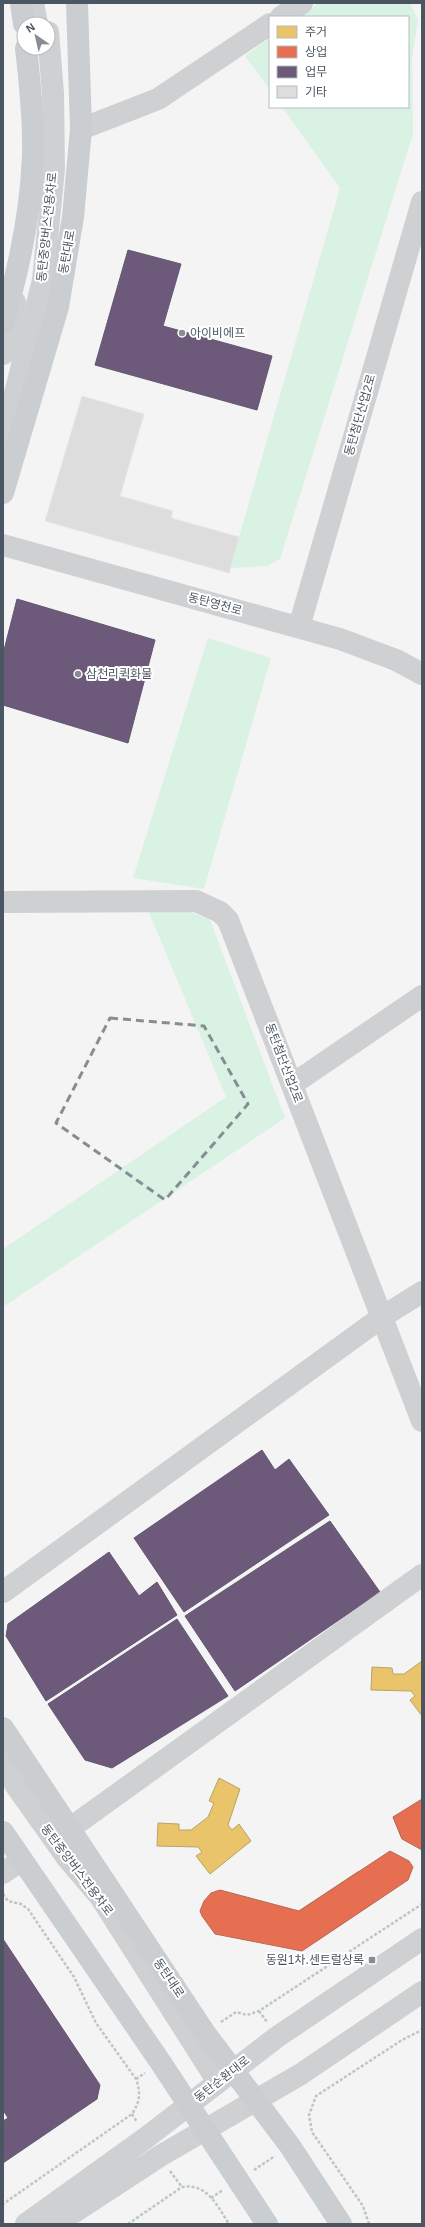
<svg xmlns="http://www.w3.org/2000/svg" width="425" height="2227" font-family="Helvetica,'Noto Sans KR',sans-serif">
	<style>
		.green { fill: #d9f2e3 }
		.homes { fill: #e9c46a; stroke: #b9a367 }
		.shops { fill: #e76f51; stroke: #b86856 }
		.offices { fill: #6d597a; stroke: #625872 }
		.building { fill: #ddddde; stroke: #e5e6e7 }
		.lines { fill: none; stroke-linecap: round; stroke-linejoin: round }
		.path { stroke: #bcc7c4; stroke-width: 2.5; stroke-dasharray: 3 2; stroke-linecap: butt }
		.minor { stroke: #ced0d2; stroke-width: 22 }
		.major { stroke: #caced1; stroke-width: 22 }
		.marked { fill: none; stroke: #868d94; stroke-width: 3; stroke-dasharray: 8 5; stroke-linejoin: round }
		.poi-dot { fill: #868d94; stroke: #fff; stroke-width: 1.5 }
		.labels { text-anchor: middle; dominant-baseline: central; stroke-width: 4; stroke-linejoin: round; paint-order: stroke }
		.street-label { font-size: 12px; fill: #4a5661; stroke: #fff }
		.poi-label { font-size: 12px; fill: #4a5661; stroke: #fff; text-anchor: start }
	</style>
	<rect width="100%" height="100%" fill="#f4f4f4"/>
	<g class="green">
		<path d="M319,3H410L418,20L412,57L413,134L280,559L268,566L230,568L340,188L282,107H408V17H299Z"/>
		<path d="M270,38V90L245,56Z"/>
		<path d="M208,638L271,658L204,889L133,878Z"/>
		<path d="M176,906L210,920L285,1118L3,1307V1249L226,1097L148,910Z"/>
	</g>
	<g class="homes">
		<path d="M422,1661V1716L410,1700L415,1696L411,1691L371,1690L372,1667L392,1668L393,1674H404Z"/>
		<path d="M219,1778L240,1789L228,1825L232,1830L239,1824L251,1841L210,1874L196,1856L202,1852L198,1847L157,1846L158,1823L179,1824V1830H191L208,1817L214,1803L209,1801Z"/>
		<path d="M412,1809L415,1815L422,1811V1829L402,1839L393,1817Z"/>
		<path d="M359,1871L379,1899L319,1939L299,1911Z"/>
	</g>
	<g class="shops">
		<path d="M422,1799V1850L402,1839L393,1817Z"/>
		<path d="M390,1851L409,1861L413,1867L408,1880L302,1951L215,1934L202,1916L200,1911L204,1901L211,1893L220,1890L299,1911Z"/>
	</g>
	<g class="offices">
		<path d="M128,250L181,264L163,326L272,356L257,410L95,365Z"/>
		<path d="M17,599L155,640L128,743L3,705V654Z"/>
		<path d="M262,1450L275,1470L289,1459L329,1515L184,1612L134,1538Z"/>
		<path d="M330,1521L380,1592L235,1691L185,1616Z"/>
		<path d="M109,1552L139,1596L157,1582L177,1615L46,1701L6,1636L8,1624Z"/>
		<path d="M177,1619L228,1696L112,1768L85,1760L48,1704Z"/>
		<path d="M3,1939L100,2085L97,2099L3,2163V2121L8,2118L3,2110Z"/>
	</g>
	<path class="building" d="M82,396L144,414L120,496L173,511L171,518L239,537L229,573L45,521Z"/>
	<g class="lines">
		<g class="path">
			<path d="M3,1894L8,1901L21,1904L28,1909L74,1977L96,2023L136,2079C141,2093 140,2102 132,2114L3,2204"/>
			<path d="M259,2011L267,2022"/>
			<path d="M221,2022L236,2012L247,2015L259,2011L422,1904"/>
			<path d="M136,2079L145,2073"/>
			<path d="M132,2114L137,2122"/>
			<path d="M254,2170L275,2156"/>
			<path d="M170,2171L182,2187"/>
			<path d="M211,2198L223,2190"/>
			<path d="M128,2224L182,2187C207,2183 217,2205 229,2224"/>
			<path d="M369,2224L363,2206L312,2132L309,2115L316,2096L402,2040L422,2030"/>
		</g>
		<g class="minor">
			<path d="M33,3L37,24"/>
			<path d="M281,17L302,3"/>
			<path d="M81,129L158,99L270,24"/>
			<path d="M3,354L15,302"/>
			<path d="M3,442L43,280L54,169L53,93L48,32"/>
			<path d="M3,545L340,639L396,660L422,674"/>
			<path d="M299,627L422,202"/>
			<path d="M3,902L196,901L220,912L228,920L422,1421"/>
			<path d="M293,1084L422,996"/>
			<path d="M3,1592L382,1317L422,1292"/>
			<path d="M3,1758L16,1786L67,1858L101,1898L218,2082"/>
			<path d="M69,1829L422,1575"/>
			<path d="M3,1873L22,1860"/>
			<path d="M26,2224L147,2137L277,2037L422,1939"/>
			<path d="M56,2224L160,2156L301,2074L422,1992"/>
		</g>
		<g class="major">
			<path d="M21,3L24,24"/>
			<path d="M3,323C19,269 31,212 33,155C34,120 30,83 26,48"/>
			<path d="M3,493L58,307L73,217L81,129L77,3"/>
			<path d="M3,1728L205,2033L290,2146L341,2224"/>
			<path d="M3,1832L161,2063L267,2224"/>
		</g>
	</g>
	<path class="marked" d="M110,1018L204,1026L248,1104L165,1200L56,1123Z"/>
	<g class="poi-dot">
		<circle cx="182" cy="333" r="4"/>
		<circle cx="78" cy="674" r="4"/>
		<rect x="368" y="1956" width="8" height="8" rx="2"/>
	</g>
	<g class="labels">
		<g class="street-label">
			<text transform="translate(47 227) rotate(-84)">동탄중앙버스전용차로</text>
			<text transform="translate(67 252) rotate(-80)">동탄대로</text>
			<text transform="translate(360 415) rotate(-74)">동탄첨단산업2로</text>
			<text transform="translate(215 604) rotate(15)">동탄영천로</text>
			<text transform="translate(284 1063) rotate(69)">동탄첨단산업2로</text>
			<text transform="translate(77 1870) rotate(53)">동탄중앙버스전용차로</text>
			<text transform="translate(169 1978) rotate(56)">동탄대로</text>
			<text transform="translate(222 2079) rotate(-38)">동탄순환대로</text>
		</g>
		<g class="poi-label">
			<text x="190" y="333">아이비에프</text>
			<text x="86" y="674">삼천리퀵화물</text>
			<text x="364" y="1960" text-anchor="end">동원1차.센트럴상록</text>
		</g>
	</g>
	<rect width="425" height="2227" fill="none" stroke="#4a5661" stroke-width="8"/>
	<rect x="269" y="16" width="140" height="92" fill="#ffffff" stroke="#b7bbc0"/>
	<rect x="277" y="26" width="20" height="12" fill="#e9c46a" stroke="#b7bbc0"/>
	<text x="305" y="36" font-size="12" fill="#4a5661">주거</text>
	<rect x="277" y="46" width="20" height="12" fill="#e76f51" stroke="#b7bbc0"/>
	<text x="305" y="56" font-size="12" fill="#4a5661">상업</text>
	<rect x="277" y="66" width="20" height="12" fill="#6d597a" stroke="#b7bbc0"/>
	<text x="305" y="76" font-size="12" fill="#4a5661">업무</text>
	<rect x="277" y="86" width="20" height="12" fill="#ddddde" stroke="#b7bbc0"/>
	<text x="305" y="96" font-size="12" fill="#4a5661">기타</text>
	<g transform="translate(36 36) rotate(326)"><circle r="19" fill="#ffffff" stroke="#b7bbc0"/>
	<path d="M0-3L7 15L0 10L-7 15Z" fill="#868d94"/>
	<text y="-6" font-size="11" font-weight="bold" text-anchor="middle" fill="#4a5661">N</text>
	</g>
</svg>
